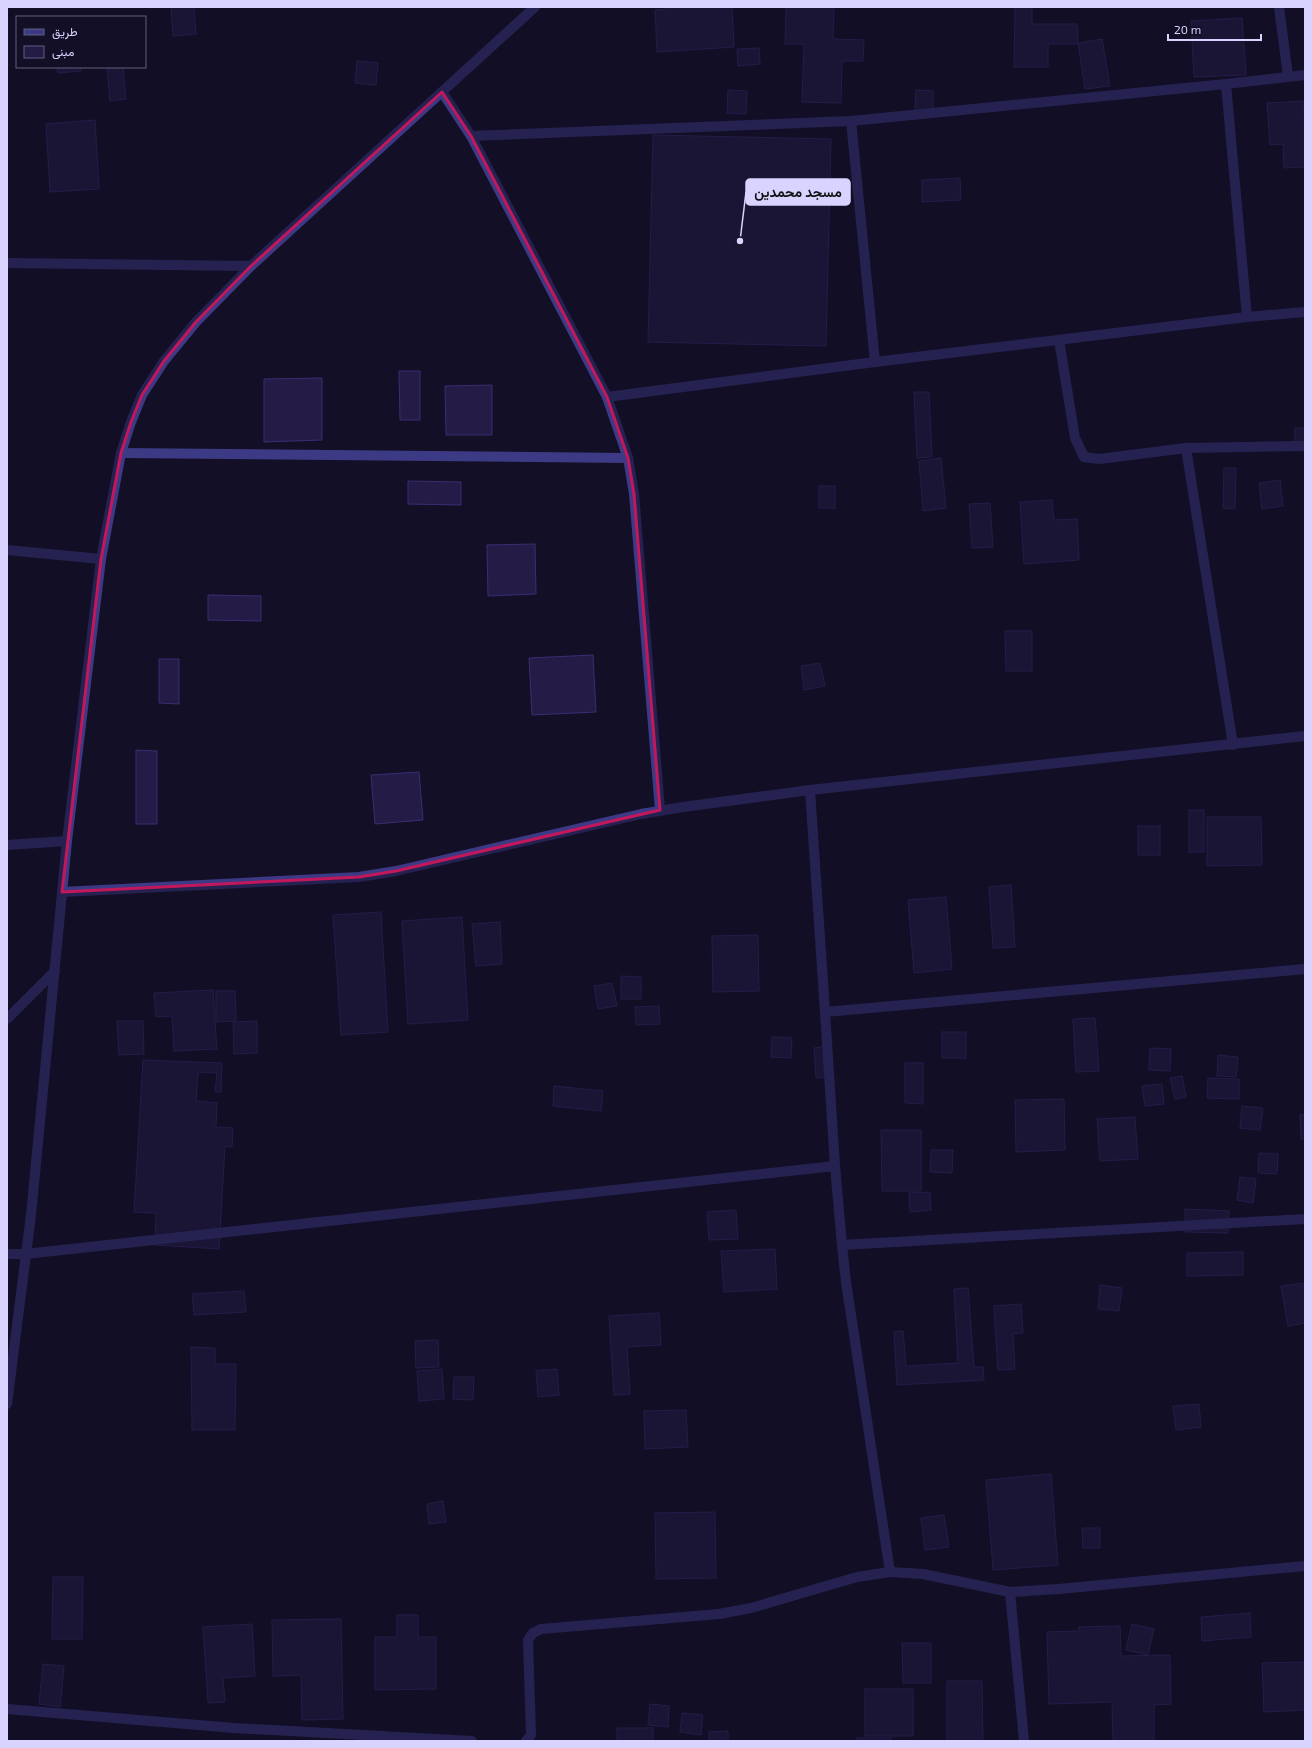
<svg xmlns="http://www.w3.org/2000/svg" width="1312" height="1748" font-family="'Exo 2',Vazirmatn,sans-serif">
	<style>
		.building { fill: #241b47; stroke: #3b2d73 }
		.lines { fill: none; stroke-linecap: round; stroke-linejoin: round }
		.minor { stroke: #3d3a85; stroke-width: 10 }
		.marked { fill: none; stroke: #c2185b; stroke-width: 3; stroke-linejoin: round }
		.leader { fill: none; stroke: #d9d4ff; stroke-width: 1.5 }
		.callout-dot { fill: #d9d4ff; stroke: #130f26; stroke-width: 1.5 }
		.callout { fill: #d9d4ff; stroke: #d9d4ff; stroke-width: 1.5 }
		.callout-label { font-size: 14px; text-anchor: middle; font-weight: bold; fill: #111 }
	</style>
	<rect width="100%" height="100%" fill="#130f26"/>
	<g class="building">
		<path d="M171,7H194L196,34L173,36Z"/>
		<path d="M669,7H732L734,47L657,52L655,10L669,9Z"/>
		<path d="M786,7H834L833,39L864,40L863,61H842L841,103L802,102L804,44H785Z"/>
		<path d="M1015,7H1032V24H1077L1078,44H1048V67H1014Z"/>
		<path d="M1242,18L1246,75L1194,77L1191,21Z"/>
		<path d="M1102,39L1110,86L1085,89L1078,43Z"/>
		<path d="M759,48L760,64L738,66L737,49Z"/>
		<path d="M357,61L378,63L376,85L355,83Z"/>
		<path d="M57,67H81V71L58,73Z"/>
		<path d="M107,67H123L126,99L110,101Z"/>
		<path d="M728,90L747,91L746,114L727,113Z"/>
		<path d="M916,90L933,91V112L915,111Z"/>
		<path d="M1304,101L1305,167L1284,168L1283,144L1270,145L1267,103Z"/>
		<path d="M95,120L99,189L50,192L46,124Z"/>
		<path d="M653,135L831,139L826,346L648,342Z"/>
		<path d="M960,178L961,200L922,202V180Z"/>
		<path d="M399,371H420V420H400Z"/>
		<path d="M322,378V440L264,442V379Z"/>
		<path d="M492,385V435H446L445,386Z"/>
		<path d="M914,392H929L932,457L917,458Z"/>
		<rect x="1295" y="428" width="10" height="20"/>
		<path d="M941,458L946,508L923,511L919,461Z"/>
		<path d="M1224,468H1236L1235,509L1223,508Z"/>
		<path d="M1280,480L1283,506L1262,509L1259,483Z"/>
		<path d="M408,481L461,482V505L408,504Z"/>
		<rect x="819" y="486" width="16" height="22"/>
		<path d="M1052,500L1054,520L1077,519L1079,560L1024,564L1020,502Z"/>
		<path d="M990,503L993,547L972,548L969,504Z"/>
		<path d="M535,544L536,594L488,596L487,545Z"/>
		<path d="M208,595L261,596V621L208,620Z"/>
		<path d="M1005,631H1032V671H1006Z"/>
		<path d="M593,655L596,712L532,715L529,658Z"/>
		<path d="M159,659H179V704L159,703Z"/>
		<path d="M820,663L825,686L804,690L801,666Z"/>
		<path d="M136,750L157,751V824H136Z"/>
		<path d="M419,772L423,820L375,824L371,775Z"/>
		<rect x="1189" y="810" width="15" height="42"/>
		<path d="M1207,817H1261L1262,865L1207,866Z"/>
		<rect x="1138" y="826" width="22" height="29"/>
		<path d="M1011,885L1015,947L993,948L989,887Z"/>
		<path d="M946,897L952,969L914,973L908,900Z"/>
		<path d="M381,912L388,1032L341,1035L333,915Z"/>
		<path d="M462,917L468,1020L408,1024L402,921Z"/>
		<path d="M500,922L502,964L476,966L472,924Z"/>
		<path d="M758,935L759,991L713,992L712,936Z"/>
		<path d="M621,976L641,977V999H621Z"/>
		<path d="M612,983L617,1006L598,1009L594,986Z"/>
		<path d="M213,990L217,1049L174,1051L172,1016L156,1017L154,993Z"/>
		<path d="M216,991H235L236,1021L216,1022Z"/>
		<path d="M659,1006L660,1024L636,1025L635,1007Z"/>
		<path d="M1095,1018L1099,1071L1076,1072L1073,1019Z"/>
		<path d="M117,1021H143L144,1054L119,1055Z"/>
		<path d="M257,1021V1053L234,1054L233,1022Z"/>
		<rect x="942" y="1032" width="24" height="26"/>
		<path d="M772,1037L792,1038L791,1058L771,1057Z"/>
		<path d="M828,1046L831,1076L816,1078L814,1048Z"/>
		<path d="M1150,1048L1171,1049L1170,1071L1149,1070Z"/>
		<path d="M1218,1055L1238,1057L1236,1077L1217,1076Z"/>
		<path d="M143,1060L222,1063L221,1092H215L217,1073L198,1072L196,1101L217,1103L216,1127L233,1128L232,1147L225,1146L219,1249L155,1245L156,1213L134,1212Z"/>
		<path d="M905,1063H923V1104L905,1103Z"/>
		<path d="M1182,1076L1186,1097L1175,1099L1170,1078Z"/>
		<path d="M1208,1078L1239,1079V1099L1207,1098Z"/>
		<path d="M1162,1084L1164,1104L1145,1106L1142,1086Z"/>
		<path d="M554,1086L603,1091L601,1111L553,1106Z"/>
		<path d="M1064,1099L1065,1150L1016,1152L1015,1100Z"/>
		<path d="M1242,1106L1263,1108L1260,1130L1240,1128Z"/>
		<path d="M1300,1115H1305V1139H1301Z"/>
		<path d="M1135,1117L1138,1159L1100,1161L1097,1119Z"/>
		<path d="M881,1130H921V1191H882Z"/>
		<path d="M931,1150H953L952,1173L930,1172Z"/>
		<path d="M1259,1153L1278,1154L1277,1174L1258,1173Z"/>
		<path d="M1240,1177L1256,1179L1253,1203L1237,1200Z"/>
		<path d="M930,1192L931,1210L910,1212L909,1193Z"/>
		<path d="M1185,1209L1229,1211L1228,1233L1185,1232Z"/>
		<path d="M736,1210L738,1239L709,1240L707,1212Z"/>
		<path d="M775,1249L777,1289L724,1292L721,1251Z"/>
		<path d="M1243,1252V1275L1187,1276V1253Z"/>
		<path d="M1305,1283V1323L1288,1326L1281,1286Z"/>
		<path d="M1100,1285L1122,1288L1119,1311L1098,1309Z"/>
		<path d="M968,1288L974,1367H983L984,1380L897,1385L894,1332L903,1331L906,1366L958,1363L954,1289Z"/>
		<path d="M244,1291L246,1312L194,1315L192,1294Z"/>
		<path d="M1021,1304L1023,1333L1013,1334L1015,1369L998,1370L994,1306Z"/>
		<path d="M659,1313L661,1345L627,1347L630,1394L614,1395L609,1316Z"/>
		<path d="M438,1340L439,1367L416,1368L415,1341Z"/>
		<path d="M191,1347L215,1348V1364H236L235,1430H192Z"/>
		<path d="M442,1369L444,1399L419,1401L417,1371Z"/>
		<path d="M557,1369L559,1395L538,1397L536,1371Z"/>
		<path d="M454,1377H474L473,1400L453,1399Z"/>
		<path d="M1199,1404L1201,1427L1176,1430L1173,1406Z"/>
		<path d="M686,1410L688,1447L645,1449L644,1411Z"/>
		<path d="M1051,1474L1058,1565L993,1570L986,1480Z"/>
		<path d="M443,1501L446,1522L429,1524L427,1504Z"/>
		<path d="M715,1512L716,1578L656,1579L655,1513Z"/>
		<path d="M944,1515L949,1547L925,1550L921,1518Z"/>
		<path d="M1082,1528H1100V1548H1083Z"/>
		<path d="M53,1577H83L82,1639H52Z"/>
		<path d="M1250,1613L1251,1637L1202,1641L1201,1617Z"/>
		<path d="M397,1615H418V1637H436V1689L375,1690V1637H397Z"/>
		<path d="M341,1619L343,1719L302,1720L301,1675L273,1676L272,1620Z"/>
		<path d="M252,1624L255,1676L223,1678L225,1702L208,1703L203,1627Z"/>
		<path d="M1132,1624L1154,1629L1148,1655L1126,1650Z"/>
		<path d="M1120,1626L1121,1656L1170,1655L1171,1704L1154,1705V1741H1113L1112,1702L1049,1704L1047,1632L1079,1631V1627Z"/>
		<path d="M902,1643H931V1683H903Z"/>
		<path d="M1305,1662V1710L1264,1712L1262,1663Z"/>
		<path d="M43,1664L64,1666L60,1707L39,1704Z"/>
		<path d="M947,1681H982L983,1741H947Z"/>
		<rect x="865" y="1689" width="48" height="47"/>
		<path d="M650,1704L669,1706L668,1727L648,1725Z"/>
		<path d="M682,1713L703,1715L701,1735L680,1732Z"/>
		<rect x="617" y="1728" width="36" height="13"/>
		<path d="M728,1731V1741H709V1732Z"/>
		<rect x="857" y="1738" width="34" height="3"/>
	</g>
	<g class="lines">
		<g class="minor">
			<path d="M1279,7L1288,76"/>
			<path d="M1226,84L1247,317"/>
			<path d="M442,92L471,136L607,397L628,458L634,494L660,810"/>
			<path d="M851,121L875,362"/>
			<path d="M471,136L851,121L1226,84L1305,75"/>
			<path d="M7,263L251,266"/>
			<path d="M1059,340L1075,438L1084,457L1099,459L1186,448L1305,446"/>
			<path d="M607,397L875,362L1247,317L1305,312"/>
			<path d="M1186,448L1233,745"/>
			<path d="M121,453L628,458"/>
			<path d="M7,550L101,559"/>
			<path d="M810,790L825,1012"/>
			<path d="M7,845L67,841"/>
			<path d="M62,892L359,877L396,871L641,814L683,807L810,790L1305,736"/>
			<path d="M7,1019L55,971"/>
			<path d="M835,1166L825,1012L1305,969"/>
			<path d="M842,1245L846,1282L890,1572"/>
			<path d="M7,1254H25L835,1166L842,1245L1305,1219"/>
			<path d="M7,1404L31,1215L67,841L101,559L121,453L131,422L142,395L164,361L196,322L251,266L535,7"/>
			<path d="M1010,1592L1024,1741"/>
			<path d="M7,1709L234,1728L472,1741"/>
			<path d="M526,1741L531,1735L528,1640L533,1633L541,1629L719,1614L751,1608L857,1577L890,1572L923,1574L1010,1592L1059,1589L1305,1566"/>
		</g>
	</g>
	<path d="M0 0H1312V1748H0ZM442,92L471,136L607,397L628,458L634,494L660,810L396,871L359,877L62,892L101,559L121,453L131,422L142,395L164,361L196,322L251,266Z" fill="#130f26" fill-opacity=".55" fill-rule="evenodd"/>
	<path class="marked" d="M442,92L471,136L607,397L628,458L634,494L660,810L396,871L359,877L62,892L101,559L121,453L131,422L142,395L164,361L196,322L251,266Z"/>
	<path class="leader" d="M740 241L746 192"/>
	<circle class="callout-dot" cx="740" cy="241" r="4"/>
	<rect class="callout" x="746" y="179" width="104" height="26" rx="4"/>
	<g class="callout-label">
		<text x="798" y="197">مسجد محمدين</text>
	</g>
	<rect width="1312" height="1748" fill="none" stroke="#d9d4ff" stroke-width="16"/>
	<rect x="16" y="16" width="130" height="52" fill="#130f26" stroke="#625e7d"/>
	<rect x="24" y="29" width="20" height="6" fill="#3d3a85" stroke="#625e7d"/>
	<text x="52" y="36" font-size="12" fill="#d9d4ff">طريق</text>
	<rect x="24" y="46" width="20" height="12" fill="#241b47" stroke="#625e7d"/>
	<text x="52" y="56" font-size="12" fill="#d9d4ff">مبنى</text>
	<path d="M1168 34v6h93v-6" fill="none" stroke="#d9d4ff" stroke-width="2"/>
	<text x="1174" y="34" font-size="12" fill="#d9d4ff" stroke="#130f26" stroke-width="3" paint-order="stroke">20 m</text>
</svg>
